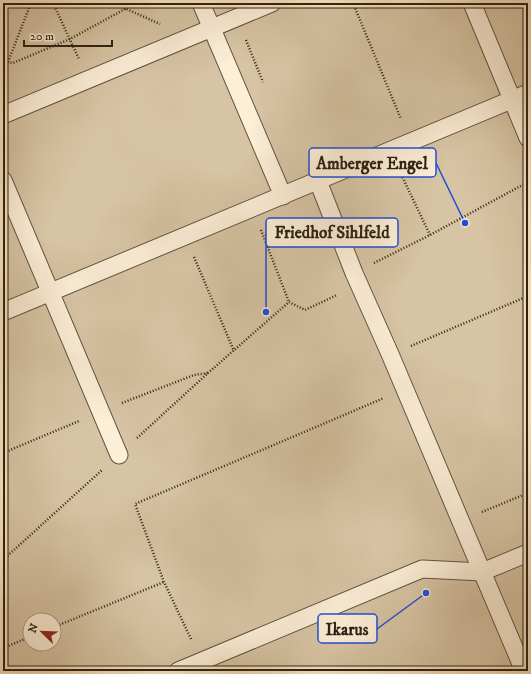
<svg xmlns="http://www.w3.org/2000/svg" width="531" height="674" font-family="'IM FELL DW Pica',serif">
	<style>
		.green { fill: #d7c4a4; stroke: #82735c; fill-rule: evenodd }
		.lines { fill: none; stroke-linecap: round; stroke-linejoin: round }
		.service-casing { stroke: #605340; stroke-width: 19 }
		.path { stroke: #2c2215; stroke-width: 2.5; stroke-dasharray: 1 2; stroke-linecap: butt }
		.service { stroke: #fceed7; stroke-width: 17 }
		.leader { fill: none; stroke: #1d4ed8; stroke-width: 1.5 }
		.callout-dot { fill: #1d4ed8; stroke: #fceed7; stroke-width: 1.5 }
		.callout { fill: #fceed7; stroke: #1d4ed8; stroke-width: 1.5 }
		.callout-label { font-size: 17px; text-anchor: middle; font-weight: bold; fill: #2c2215 }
	</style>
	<rect width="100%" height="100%" fill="#fae5c1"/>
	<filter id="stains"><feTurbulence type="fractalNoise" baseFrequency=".005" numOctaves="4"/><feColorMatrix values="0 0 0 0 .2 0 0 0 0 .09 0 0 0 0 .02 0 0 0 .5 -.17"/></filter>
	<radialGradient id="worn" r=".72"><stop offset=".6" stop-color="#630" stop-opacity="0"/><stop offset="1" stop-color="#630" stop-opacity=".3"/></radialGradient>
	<path class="green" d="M3,3H528V671H3ZM30,620H54V644H30Z"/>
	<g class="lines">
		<defs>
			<g id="service">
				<path d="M201,3L283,196"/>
				<path d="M472,3L528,138"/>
				<path d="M3,115L272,3"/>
				<path d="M3,180L119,455"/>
				<path d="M318,181L354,273L390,354L524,671"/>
				<path d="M3,312L528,93"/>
				<path d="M178,671L422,569L482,572L528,553"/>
			</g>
		</defs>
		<use href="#service" class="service-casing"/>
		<g class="path">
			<path d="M53,3L79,59"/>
			<path d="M113,3L160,24"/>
			<path d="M353,3L401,119"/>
			<path d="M246,40L263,82"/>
			<path d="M3,58L8,62L13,63L70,39L125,9L123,3"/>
			<path d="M8,62L31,3"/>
			<path d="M400,172L430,235"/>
			<path d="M261,230L289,302"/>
			<path d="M194,257L234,351"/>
			<path d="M374,263L430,235L528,182"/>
			<path d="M411,346L528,296"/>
			<path d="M122,403L194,375L208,373"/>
			<path d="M137,438L208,373L289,302L305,310L337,295"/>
			<path d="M3,453L79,421"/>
			<path d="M482,512L528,493"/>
			<path d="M3,560L102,470"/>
			<path d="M54,627L164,582"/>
			<path d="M191,639L164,582L135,504L384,398"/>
			<path d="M3,648L30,637"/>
		</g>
		<use href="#service" class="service"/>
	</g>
	<path class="leader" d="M465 223L436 163M266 312L266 232M426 593L377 629"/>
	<g class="callout-dot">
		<circle cx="465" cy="223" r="4"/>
		<circle cx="266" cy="312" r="4"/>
		<circle cx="426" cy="593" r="4"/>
	</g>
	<g class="callout">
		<rect x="309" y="148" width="127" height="29" rx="4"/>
		<rect x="266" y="218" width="132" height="29" rx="4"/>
		<rect x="318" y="614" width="59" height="29" rx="4"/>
	</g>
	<g class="callout-label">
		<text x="372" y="169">Amberger Engel</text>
		<text x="332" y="238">Friedhof Sihlfeld</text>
		<text x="347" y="635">Ikarus</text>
	</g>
	<rect width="531" height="674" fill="none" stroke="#fae5c1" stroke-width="16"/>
	<rect x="4" y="4" width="523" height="666" fill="none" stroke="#2c2215" stroke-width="2"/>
	<rect x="8" y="8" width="515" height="658" fill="none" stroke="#2c2215"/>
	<g transform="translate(42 632) rotate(293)"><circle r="19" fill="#fceed7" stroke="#a99c89"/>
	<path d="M0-3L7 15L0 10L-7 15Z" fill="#8f2418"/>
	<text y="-6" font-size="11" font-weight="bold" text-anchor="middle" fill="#2c2215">N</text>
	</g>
	<path d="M24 40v6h88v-6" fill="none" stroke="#2c2215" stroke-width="2"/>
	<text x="30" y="40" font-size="12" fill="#2c2215" stroke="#fceed7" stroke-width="3" paint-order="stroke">20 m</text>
	<rect width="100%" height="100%" filter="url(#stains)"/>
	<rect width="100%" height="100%" fill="url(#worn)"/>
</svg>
